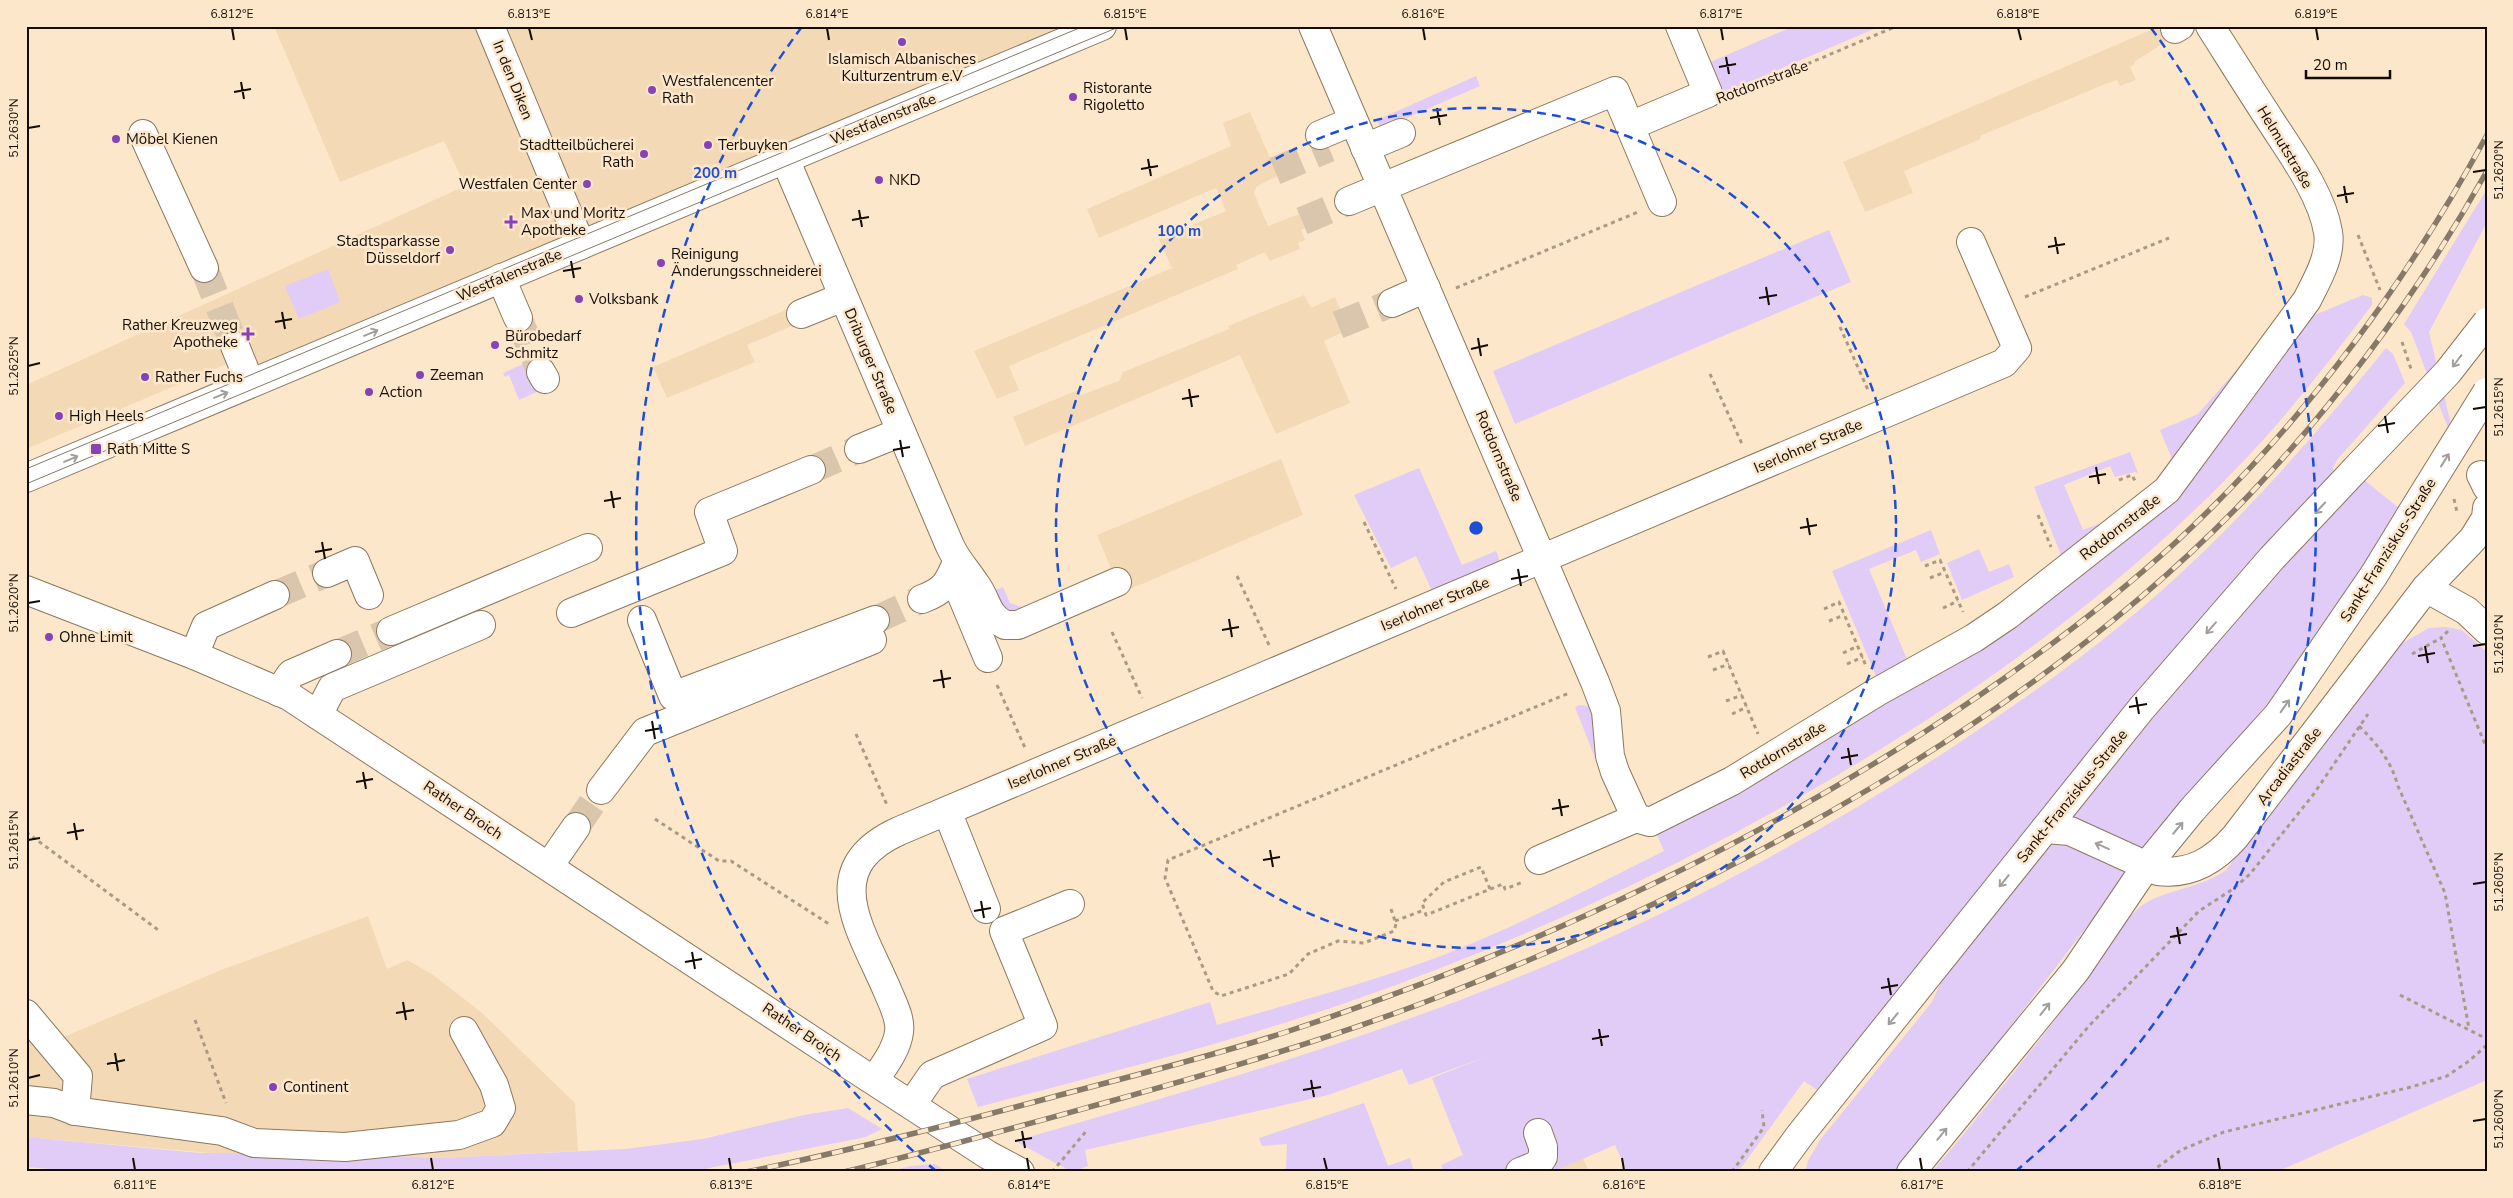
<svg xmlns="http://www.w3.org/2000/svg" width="2513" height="1198" font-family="'Nunito Sans',sans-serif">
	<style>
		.built { fill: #f4d9b7 }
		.green { fill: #e1cbf7 }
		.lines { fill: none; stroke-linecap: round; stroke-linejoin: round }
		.minor-tunnel { stroke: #dac6ad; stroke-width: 28; stroke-dasharray: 28 14; stroke-linecap: butt }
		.minor-casing { stroke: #8b785e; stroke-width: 30 }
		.major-casing { stroke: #8b785e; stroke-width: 30 }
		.path { stroke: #aa9a85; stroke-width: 3; stroke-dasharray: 4 4; stroke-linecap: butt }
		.minor { stroke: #fff; stroke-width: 28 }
		.major { stroke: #fff; stroke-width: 28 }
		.tram { stroke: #877967; stroke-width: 1 }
		.rail-casing { stroke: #877967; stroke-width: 5.5 }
		.rail { stroke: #fde7cb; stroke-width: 4; stroke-dasharray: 11; stroke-linecap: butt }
		.major-bridge-casing { stroke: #8b785e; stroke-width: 30; stroke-linecap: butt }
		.major-bridge { stroke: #fff; stroke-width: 28 }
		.oneway { stroke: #a19e9b }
		.ticks { fill: none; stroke: #130c04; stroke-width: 2 }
		.ring { fill: none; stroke: #1d4ed8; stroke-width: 2.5; stroke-dasharray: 9 6 }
		.poi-dot { fill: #8643b7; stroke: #fde7cb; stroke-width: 2 }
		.labels { text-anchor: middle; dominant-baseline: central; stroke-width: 5; stroke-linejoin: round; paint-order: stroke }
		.poi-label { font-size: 15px; fill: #130c04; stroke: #fde7cb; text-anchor: start }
		.street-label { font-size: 15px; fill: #130c04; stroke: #fde7cb }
		.centre { fill: #1d4ed8; stroke: #fde7cb; stroke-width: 2.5 }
		.ring-label { font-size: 15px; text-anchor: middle; font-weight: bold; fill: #1d4ed8; stroke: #fde7cb; stroke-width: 5; stroke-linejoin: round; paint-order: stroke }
		.neatline { fill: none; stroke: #130c04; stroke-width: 2 }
		.ticks-label { font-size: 12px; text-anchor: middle; fill: #130c04 }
	</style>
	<rect width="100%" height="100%" fill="#fde7cb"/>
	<g class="built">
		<path d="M274,26H1064L235,380L229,363L26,449V385L465,186L444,141L340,182Z"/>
		<path d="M2160,26H2173L2178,34L2134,62L2135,64L2130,67L2136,80L2120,86L2117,80L2103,85L1980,136L1981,139L1904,171L1913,193L1865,212L1843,162Z"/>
		<path d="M1250,112L1278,176L1257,186L1254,193L1268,226L1299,214L1305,228L1301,230L1305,240L1298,243L1300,249L1270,261L1265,252L1236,265L1238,269L1009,366L1019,390L997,399L974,351L1172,268L1159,239L1226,211L1216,188L1099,238L1087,209L1231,146L1223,123Z"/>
		<path d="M1304,295L1311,308L1335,297L1341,312L1334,316L1341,333L1324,341L1350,403L1276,434L1240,355L1025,446L1013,417L1078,390L1081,395L1119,381L1123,372L1229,329L1228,326Z"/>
		<path d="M797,305L804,321L747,345L755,362L667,398L653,367Z"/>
		<path d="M1281,459L1303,515L1121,593L1097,535Z"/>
		<path d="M368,916L387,969L407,960L432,974L481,1012L575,1103L578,1151L441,1158L307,1153L234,1155L26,1137V1013L52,1042L221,970Z"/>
		<path d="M1583,1158L1589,1172H1552Z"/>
	</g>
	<g class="green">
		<path d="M1794,26H1881L1721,94L1708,63Z"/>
		<path d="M1476,76L1480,86L1381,129L1377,120Z"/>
		<path d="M2487,189V222L2429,332L2458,454L2411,332L2404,324Z"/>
		<path d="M1829,230L1851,282L1515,424L1493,371Z"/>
		<path d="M328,269L340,302L299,319L285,286Z"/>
		<path d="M2363,295L2372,298V305C2327,364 2282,423 2229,476C2084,624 1911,739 1729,836C1607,900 1481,956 1351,1001C1229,1043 1103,1074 978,1107L967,1079L1210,1002L1217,1025C1292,1003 1368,983 1441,956C1518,926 1590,888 1664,851L1653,826L2174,495L2300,321Z"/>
		<path d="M2293,305L2185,454L2172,459L2160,430L2198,414Z"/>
		<path d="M2386,348L2393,354L2405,383L2337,460L2333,468L2334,475L2209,608L2128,704L1817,1090L1804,1081L1738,1172H1627L1615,1145L1552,1172H1443L1441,1165L1463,1155L1432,1078L1491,1055L1409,1085L1402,1069L1328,1095L1085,1150L1088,1166L1072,1172L1015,1141C1179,1094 1343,1047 1501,984C1654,924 1801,845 1939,756C2029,697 2118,634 2196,559C2265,493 2326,422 2386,348Z"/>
		<path d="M530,361L541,387L539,391L519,400L509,375L505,377L503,373Z"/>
		<path d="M2130,452L2138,473L2135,472L2115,477L2110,466L2064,485L2083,530L2098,524L2101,532L2063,560L2034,487Z"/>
		<path d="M1419,468L1462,565L1496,551L1501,564L1433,593L1416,556L1391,568L1354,495Z"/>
		<path d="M2363,479L2405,513L2247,738L2141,855L2066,820L2169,691Z"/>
		<path d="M1931,530L1940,554L1921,562L1916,550L1869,569L1909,664L1878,681L1832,571Z"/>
		<path d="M1979,549L1989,572L2009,564L2014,577L1962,600L1947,563Z"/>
		<path d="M1003,587L1010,603L1022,607L1027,617L1007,612L991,592Z"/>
		<path d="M2446,627L2462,630L2487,652V1080L2276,1172H1932C1985,1109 2036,1045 2086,980C2104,957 2117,926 2140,907C2163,889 2198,890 2226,870L2397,646L2429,628Z"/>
		<path d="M1580,705L1589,706L1593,710L1595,758L1575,707Z"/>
		<path d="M2050,839L2134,865L1899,1172H1805L1808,1161L1820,1140L1932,1002L1951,960Z"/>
		<path d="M1364,1103L1388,1166L1410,1158L1414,1172H1290L1286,1170L1287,1144L1262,1146L1259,1138Z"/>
		<path d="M848,1108L882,1129L866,1137L689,1172H88L26,1167V1137L200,1153H307L441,1158L625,1149L703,1139L804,1115Z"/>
		<path d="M935,1164L947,1172H886L912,1166Z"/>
	</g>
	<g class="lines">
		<g class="minor-tunnel">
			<path d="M1275,171L1329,148"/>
			<path d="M1302,221L1349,201"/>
			<path d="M204,268L235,346"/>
			<path d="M518,318L541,372"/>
			<path d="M1338,325L1392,303"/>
			<path d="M811,470L859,449"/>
			<path d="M275,595L327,573"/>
			<path d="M875,620L922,599"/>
			<path d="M337,654L391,631"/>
			<path d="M576,827L601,790"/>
		</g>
		<defs>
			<g id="minor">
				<path d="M490,26L581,245"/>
				<path d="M1313,26L1595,682L1606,711L1610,756L1615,772L1636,818L1650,822L1732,781L1877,692L1974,638L2008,615L2167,490L2307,300C2317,280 2332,255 2328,232C2322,195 2292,154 2272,123C2251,91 2231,59 2210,26"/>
				<path d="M2175,29L2180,26"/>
				<path d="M1630,126L1708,93L1680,26"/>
				<path d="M143,134L204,268"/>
				<path d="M1320,135L1353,121"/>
				<path d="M1365,148L1401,133"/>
				<path d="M785,159L950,546C957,561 967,571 976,585C988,601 985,614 1005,625H1018L1117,582"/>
				<path d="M1349,201L1615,91L1662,202"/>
				<path d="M501,278L518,318"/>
				<path d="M1392,303L1426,288"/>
				<path d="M801,314L843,297"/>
				<path d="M235,346L250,383"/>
				<path d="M541,372L545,379"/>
				<path d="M859,449L901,432"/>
				<path d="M2481,475L2487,487"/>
				<path d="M26,478L1102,26"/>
				<path d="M327,573L355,561L369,595"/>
				<path d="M2426,588L2467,611L2487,630"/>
				<path d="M960,591L988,658"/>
				<path d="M922,599C944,591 948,584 957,562"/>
				<path d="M571,613L723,551L709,512L811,470"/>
				<path d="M642,620L673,696L875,620"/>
				<path d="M391,631L588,548"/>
				<path d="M194,655L206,626L275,595"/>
				<path d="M279,692L291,674L337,654"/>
				<path d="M318,715L332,688L481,625"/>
				<path d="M601,790L645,732L872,640"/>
				<path d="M947,811L986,909"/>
				<path d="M2045,829L2070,831L2158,871C2190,875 2214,861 2235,837L2426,588L2473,539L2486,518L2487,508"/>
				<path d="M1539,860L1636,818"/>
				<path d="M549,866L576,827"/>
				<path d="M26,1014L78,1076L75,1111"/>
				<path d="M875,1079C884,1066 897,1049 899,1032C901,1019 893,1004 888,992C863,932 815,869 899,831L2004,363L2017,348L1971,242"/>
				<path d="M26,1100L54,1103L75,1111L222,1131L254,1143L345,1147L459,1135L492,1123L501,1108L494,1085L464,1031"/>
				<path d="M912,1104L932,1075L1043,1026L1004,931L1070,904"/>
				<path d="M1520,1172L1537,1165L1543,1157V1147L1538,1133"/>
			</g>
			<g id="major">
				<path d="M26,590L194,655L289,696L854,1068L988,1155L1020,1172"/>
				<path d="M1773,1172L1800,1135L2141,709L2272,558L2353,472"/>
				<path d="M1911,1172L2076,970L2147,865L2192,810L2278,715L2374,575L2410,516"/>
			</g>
		</defs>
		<use href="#minor" class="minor-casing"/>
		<use href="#major" class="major-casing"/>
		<g class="path">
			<path d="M1734,95L1897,26"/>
			<path d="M2358,235L2380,290"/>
			<path d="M1456,288L1638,212"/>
			<path d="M2025,297L2169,238"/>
			<path d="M1840,327L1868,390"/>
			<path d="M2402,342L2411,369"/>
			<path d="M1710,374L1742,444"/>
			<path d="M2119,480L2132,475L2135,481"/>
			<path d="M2454,499L2457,512"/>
			<path d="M2038,515L2051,547"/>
			<path d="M1364,522L1396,589"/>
			<path d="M1925,566L1940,560L1963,612"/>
			<path d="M1237,576L1269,645"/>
			<path d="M1930,578L1945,572"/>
			<path d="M1943,608L1958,601"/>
			<path d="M1824,609L1839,602L1866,666"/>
			<path d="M1829,621L1844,615"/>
			<path d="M2448,631L2441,638L2487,749"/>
			<path d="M1112,632L1142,698"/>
			<path d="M1843,653L1858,646"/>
			<path d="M2412,654L2441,638"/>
			<path d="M1708,657L1723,651L1758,734"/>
			<path d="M1847,664L1863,657"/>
			<path d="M1713,670L1729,664"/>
			<path d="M997,685L1025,748"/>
			<path d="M1726,701L1742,695"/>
			<path d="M1732,714L1747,707"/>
			<path d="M2359,726C2378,745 2391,761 2398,786L2445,893L2469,1029"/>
			<path d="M856,734L887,805"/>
			<path d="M655,819L719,861H731L829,924"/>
			<path d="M26,832L161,932"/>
			<path d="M1490,889L1481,867L1444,882L1422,903L1426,915L1503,884L1505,889L1523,882"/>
			<path d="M1391,909L1396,924L1394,931L1364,943L1338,941L1308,954L1289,974L1221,996L1213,991L1165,878L1168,860L1569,693"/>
			<path d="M1395,921L1424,910"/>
			<path d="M2400,995L2487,1039"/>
			<path d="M195,1020L226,1103"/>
			<path d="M1052,1172L1088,1129"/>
			<path d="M1732,1172L1764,1127L1762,1110"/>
			<path d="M1967,1172L2088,1027L2199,911L2233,889L2250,874L2313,795L2368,714"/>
			<path d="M2151,1172L2181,1150L2224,1132L2411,1087L2447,1076L2469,1061L2487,1045"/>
		</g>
		<use href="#minor" class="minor"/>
		<use href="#major" class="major"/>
		<g class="tram">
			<path d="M26,469L1084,26"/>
			<path d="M26,484L1121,26"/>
		</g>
		<defs>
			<g id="rail">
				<path d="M746,1172C849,1151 952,1124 1053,1097C1131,1076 1210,1057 1286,1032C1510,958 1725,860 1923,733C2011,676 2097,614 2175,543C2301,426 2405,285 2487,135"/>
				<path d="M844,1172C931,1151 1017,1127 1104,1103C1219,1071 1334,1038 1446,994C1730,882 2040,716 2252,492C2343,395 2422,287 2487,171"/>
			</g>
		</defs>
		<use href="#rail" class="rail-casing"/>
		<use href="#rail" class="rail"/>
		<defs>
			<g id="major-bridge">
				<path d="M2353,472L2448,372L2487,322"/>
				<path d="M2410,516L2487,392"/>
			</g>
		</defs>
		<use href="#major-bridge" class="major-bridge-casing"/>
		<use href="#major-bridge" class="major-bridge"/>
	</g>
	<defs><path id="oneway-shaft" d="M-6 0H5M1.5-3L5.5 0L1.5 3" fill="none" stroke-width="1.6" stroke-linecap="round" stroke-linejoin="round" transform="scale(1.25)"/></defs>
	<g class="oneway">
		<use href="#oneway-shaft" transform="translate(371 333) rotate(-23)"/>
		<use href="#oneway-shaft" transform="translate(2457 361) rotate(127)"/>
		<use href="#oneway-shaft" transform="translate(221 395) rotate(-22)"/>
		<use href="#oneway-shaft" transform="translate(71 459) rotate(-23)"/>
		<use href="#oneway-shaft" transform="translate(2445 460) rotate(-58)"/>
		<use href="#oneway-shaft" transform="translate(2320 508) rotate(133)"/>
		<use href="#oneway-shaft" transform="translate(2211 628) rotate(131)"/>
		<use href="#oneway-shaft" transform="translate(2285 706) rotate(-55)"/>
		<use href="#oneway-shaft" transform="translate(2178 828) rotate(-50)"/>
		<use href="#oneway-shaft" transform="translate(2102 846) rotate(-156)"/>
		<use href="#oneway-shaft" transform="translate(2004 881) rotate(129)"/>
		<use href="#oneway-shaft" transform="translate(2045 1009) rotate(-52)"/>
		<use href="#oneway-shaft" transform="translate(1893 1019) rotate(129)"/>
		<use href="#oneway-shaft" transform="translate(1942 1134) rotate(-51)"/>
	</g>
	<path class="ticks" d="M232,28L234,40M529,28L532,40M827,28L829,40M1125,28L1127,40M1423,28L1425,40M1721,28L1723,40M2018,28L2021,40M2316,28L2318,40M1726,57L1729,74M1719,67L1736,64M241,82L244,99M234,92L251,89M1437,108L1440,125M1430,118L1447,115M28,128L40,126M1148,159L1151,176M1141,169L1158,166M2473,172L2486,170M2344,186L2347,203M2337,196L2354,193M859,210L862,227M852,220L869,217M2055,237L2058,254M2048,247L2065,244M571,261L574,278M563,271L581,268M1766,287L1769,305M1759,298L1777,295M282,312L285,329M275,322L292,319M1478,338L1481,356M1471,349L1488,345M28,366L40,363M1189,389L1192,407M1182,399L1199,396M2473,409L2486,407M2385,416L2388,433M2378,426L2395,423M900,440L903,457M893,450L910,447M2096,467L2099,484M2089,477L2106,474M611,491L614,508M604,501L621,498M1807,518L1810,535M1800,528L1817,525M322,542L325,559M315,552L332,549M1518,569L1521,586M1511,579L1528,576M28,603L40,601M1229,619L1232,637M1222,630L1239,627M2425,646L2428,663M2473,646L2486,644M2418,656L2435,653M941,670L944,688M933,681L951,678M2136,697L2139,714M2129,707L2147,704M652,721L655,739M645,731L662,728M1848,748L1851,765M1841,758L1858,755M363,772L366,789M356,782L373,779M1559,799L1562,816M1552,809L1569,806M74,823L77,840M67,833L84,830M28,840L40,838M1270,850L1273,867M1263,860L1280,857M2473,884L2486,882M981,901L984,918M974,911L991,908M2177,927L2180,944M2170,937L2187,934M692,952L695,969M685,962L702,959M1888,978L1891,995M1881,988L1898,985M403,1002L406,1020M396,1013L414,1010M1599,1029L1602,1046M1592,1039L1609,1036M115,1053L118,1071M107,1064L125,1060M28,1078L40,1075M1311,1080L1314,1097M1303,1090L1321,1087M2473,1121L2486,1119M1022,1131L1025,1148M1015,1141L1032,1138M133,1158L135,1170M431,1158L433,1170M729,1158L731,1170M1027,1158L1029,1170M1324,1158L1327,1170M1622,1158L1624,1170M1920,1158L1922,1170M2218,1158L2220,1170"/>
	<g class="ring">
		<circle cx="1476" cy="528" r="420"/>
		<path d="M936 1171A840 840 0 0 1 801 28M2151 28A840 840 0 0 1 2016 1171"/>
	</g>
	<g class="poi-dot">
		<circle cx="902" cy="42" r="5"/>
		<circle cx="652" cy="90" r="5"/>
		<circle cx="1073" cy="97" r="5"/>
		<circle cx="116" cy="139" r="5"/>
		<circle cx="708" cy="145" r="5"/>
		<circle cx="644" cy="154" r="5"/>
		<circle cx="879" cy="180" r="5"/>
		<circle cx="587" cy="184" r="5"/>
		<path d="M508.5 214.5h5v5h5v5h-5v5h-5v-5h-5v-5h5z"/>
		<circle cx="450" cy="250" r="5"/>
		<circle cx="661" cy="263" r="5"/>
		<circle cx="579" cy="299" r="5"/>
		<path d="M245.5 326.5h5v5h5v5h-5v5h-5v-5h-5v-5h5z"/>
		<circle cx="495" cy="345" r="5"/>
		<circle cx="420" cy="375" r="5"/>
		<circle cx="145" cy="377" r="5"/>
		<circle cx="369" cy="392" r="5"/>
		<circle cx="59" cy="416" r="5"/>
		<rect x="90" y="443" width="12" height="12" rx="2.5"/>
		<circle cx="49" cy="637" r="5"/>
		<circle cx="273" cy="1087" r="5"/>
	</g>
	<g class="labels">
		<g class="poi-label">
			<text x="902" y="59" text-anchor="middle">Islamisch Albanisches<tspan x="902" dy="17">Kulturzentrum e.V</tspan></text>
			<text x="662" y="81">Westfalencenter<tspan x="662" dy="17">Rath</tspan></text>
			<text x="1083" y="88">Ristorante<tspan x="1083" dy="17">Rigoletto</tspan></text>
			<text x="126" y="139">Möbel Kienen</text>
			<text x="634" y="145" text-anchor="end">Stadtteilbücherei<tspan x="634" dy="17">Rath</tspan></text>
			<text x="718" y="145">Terbuyken</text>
			<text x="889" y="180">NKD</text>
			<text x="577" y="184" text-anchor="end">Westfalen Center</text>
			<text x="521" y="213">Max und Moritz<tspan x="521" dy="17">Apotheke</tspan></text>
			<text x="440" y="241" text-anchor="end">Stadtsparkasse<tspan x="440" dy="17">Düsseldorf</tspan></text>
			<text x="671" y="254">Reinigung<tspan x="671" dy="17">Änderungsschneiderei</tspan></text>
			<text x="589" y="299">Volksbank</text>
			<text x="238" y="325" text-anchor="end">Rather Kreuzweg<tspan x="238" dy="17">Apotheke</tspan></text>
			<text x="505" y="336">Bürobedarf<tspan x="505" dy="17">Schmitz</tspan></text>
			<text x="430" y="375">Zeeman</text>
			<text x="155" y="377">Rather Fuchs</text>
			<text x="379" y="392">Action</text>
			<text x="69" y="416">High Heels</text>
			<text x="107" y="449">Rath Mitte S</text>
			<text x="59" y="637">Ohne Limit</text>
			<text x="283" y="1087">Continent</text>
		</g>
		<g class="street-label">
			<text transform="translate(513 80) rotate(68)">In den Diken</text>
			<text transform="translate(1762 82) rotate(-21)">Rotdornstraße</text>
			<text transform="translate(883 119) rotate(-22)">Westfalenstraße</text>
			<text transform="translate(2285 147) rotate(59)">Helmutstraße</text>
			<text transform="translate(509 275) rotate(-23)">Westfalenstraße</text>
			<text transform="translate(871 361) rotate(67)">Driburger Straße</text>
			<text transform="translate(1808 446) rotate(-23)">Iserlohner Straße</text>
			<text transform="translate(1499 456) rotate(67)">Rotdornstraße</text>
			<text transform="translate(2120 527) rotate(-38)">Rotdornstraße</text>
			<text transform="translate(2388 550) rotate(-58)">Sankt-Franziskus-Straße</text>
			<text transform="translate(1435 604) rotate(-23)">Iserlohner Straße</text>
			<text transform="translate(1783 750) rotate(-31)">Rotdornstraße</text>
			<text transform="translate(1062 762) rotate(-23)">Iserlohner Straße</text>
			<text transform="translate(2289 766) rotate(-52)">Arcadiastraße</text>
			<text transform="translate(2072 796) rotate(-51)">Sankt-Franziskus-Straße</text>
			<text transform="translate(463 810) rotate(34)">Rather Broich</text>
			<text transform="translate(802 1032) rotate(34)">Rather Broich</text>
		</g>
	</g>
	<circle cx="1476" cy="528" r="8" class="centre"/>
	<g class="ring-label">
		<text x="715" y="178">200 m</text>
		<text x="1179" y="236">100 m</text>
	</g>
	<rect width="2513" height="1198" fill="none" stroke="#fde7cb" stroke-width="55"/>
	<path d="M2306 70v8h84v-8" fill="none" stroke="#130c04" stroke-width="2.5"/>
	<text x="2313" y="70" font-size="15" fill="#130c04" stroke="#fde7cb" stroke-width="4" paint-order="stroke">20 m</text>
	<rect x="28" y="28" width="2458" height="1142" class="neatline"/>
	<g class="ticks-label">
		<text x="232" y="18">6.812°E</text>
		<text x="529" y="18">6.813°E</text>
		<text x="827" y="18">6.814°E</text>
		<text x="1125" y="18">6.815°E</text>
		<text x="1423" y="18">6.816°E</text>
		<text x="1721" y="18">6.817°E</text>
		<text x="2018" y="18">6.818°E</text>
		<text x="2316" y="18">6.819°E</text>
		<text transform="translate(14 128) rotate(-90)" y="4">51.2630°N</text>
		<text transform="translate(2499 170) rotate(-90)" y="4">51.2620°N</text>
		<text transform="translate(14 366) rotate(-90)" y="4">51.2625°N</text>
		<text transform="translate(2499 407) rotate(-90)" y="4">51.2615°N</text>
		<text transform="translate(14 603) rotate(-90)" y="4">51.2620°N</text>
		<text transform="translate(2499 644) rotate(-90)" y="4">51.2610°N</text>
		<text transform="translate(14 840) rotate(-90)" y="4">51.2615°N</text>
		<text transform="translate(2499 882) rotate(-90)" y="4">51.2605°N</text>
		<text transform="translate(14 1078) rotate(-90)" y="4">51.2610°N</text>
		<text transform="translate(2499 1119) rotate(-90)" y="4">51.2600°N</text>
		<text x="135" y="1189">6.811°E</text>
		<text x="433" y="1189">6.812°E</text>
		<text x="731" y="1189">6.813°E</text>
		<text x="1029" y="1189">6.814°E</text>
		<text x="1327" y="1189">6.815°E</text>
		<text x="1624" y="1189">6.816°E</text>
		<text x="1922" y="1189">6.817°E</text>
		<text x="2220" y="1189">6.818°E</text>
	</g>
</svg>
